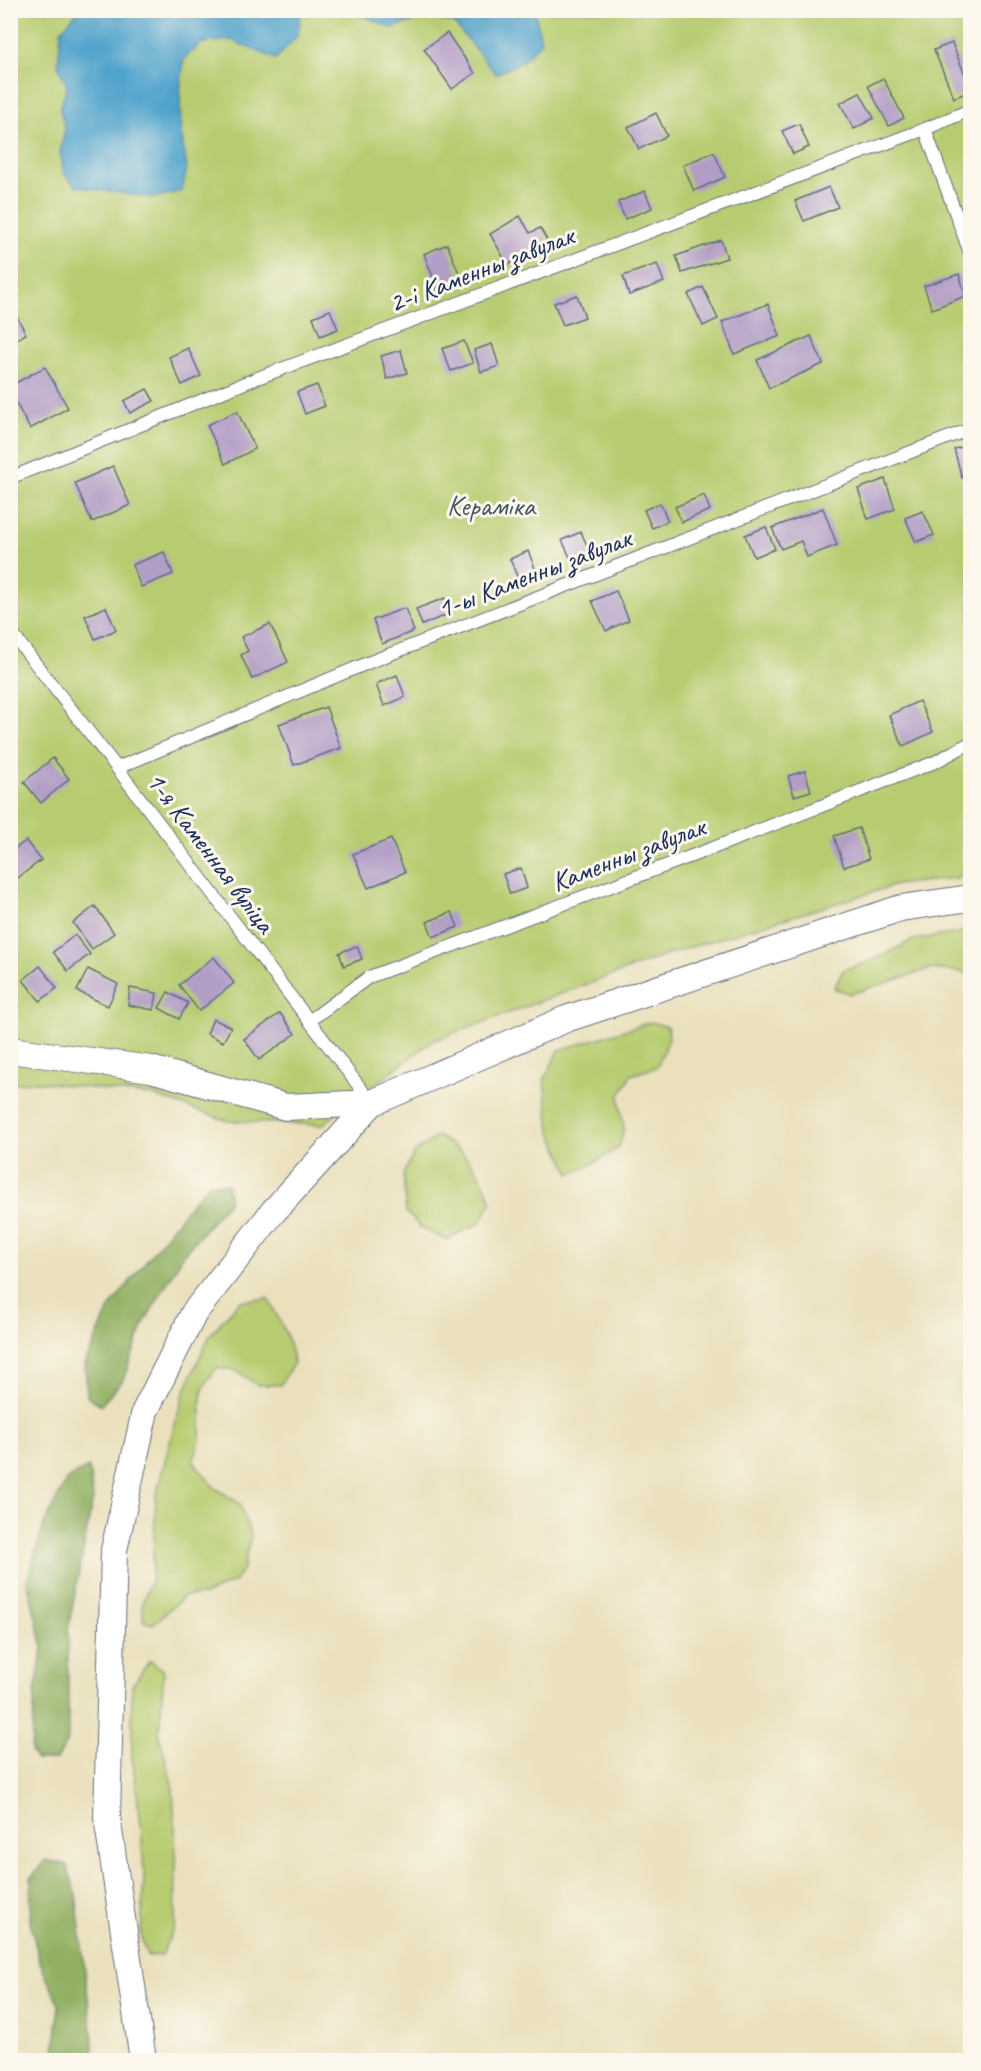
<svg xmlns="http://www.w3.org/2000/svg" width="981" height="2071" font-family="Caveat,sans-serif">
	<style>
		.green { fill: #b7cc70; stroke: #697e67; stroke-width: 1.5 }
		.forest { fill: #91b062; stroke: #567060; stroke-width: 1.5 }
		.water { fill: #50a3cc; stroke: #366995; stroke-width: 1.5 }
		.building { fill: #b29dc6 }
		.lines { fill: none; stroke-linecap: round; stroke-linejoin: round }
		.service-casing { stroke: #636d7f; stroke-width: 14 }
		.minor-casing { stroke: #636d7f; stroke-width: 28 }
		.service { stroke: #fff; stroke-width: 12 }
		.minor { stroke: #fff; stroke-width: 26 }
		.labels { text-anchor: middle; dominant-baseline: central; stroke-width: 6; stroke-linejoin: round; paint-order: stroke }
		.street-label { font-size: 28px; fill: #1b2f5e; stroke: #fbf7ec }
		.park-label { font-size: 28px; fill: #425662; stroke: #fbf7ec }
	</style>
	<rect width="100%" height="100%" fill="#fbf7ec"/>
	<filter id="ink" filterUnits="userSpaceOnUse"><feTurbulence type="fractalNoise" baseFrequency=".0167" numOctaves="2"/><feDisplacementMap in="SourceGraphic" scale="12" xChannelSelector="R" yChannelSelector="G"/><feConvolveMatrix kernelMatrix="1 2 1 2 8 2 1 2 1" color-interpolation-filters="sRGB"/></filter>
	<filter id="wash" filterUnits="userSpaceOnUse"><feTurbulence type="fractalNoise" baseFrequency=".008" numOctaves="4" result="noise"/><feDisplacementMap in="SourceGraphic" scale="24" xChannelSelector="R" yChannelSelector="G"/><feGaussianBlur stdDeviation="1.35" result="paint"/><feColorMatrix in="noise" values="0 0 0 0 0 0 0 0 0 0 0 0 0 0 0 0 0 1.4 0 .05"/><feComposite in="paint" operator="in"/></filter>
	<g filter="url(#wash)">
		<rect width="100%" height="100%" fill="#eae0bc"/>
		<g class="green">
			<path d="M10,11H970V876L896,885L678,951L432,1041L322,1125L228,1121L155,1096L42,1082L11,1083Z"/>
			<path d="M970,931V973L930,969L850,994L834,988L843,970L876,959L913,940Z"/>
			<path d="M651,1022L668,1027L669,1039L657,1067L631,1075L619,1097L624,1128L619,1148L585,1168L570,1174L550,1130L544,1080L559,1050Z"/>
			<path d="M437,1136C469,1153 478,1169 492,1201L480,1223L446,1240L421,1228L406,1212L403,1175L414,1153Z"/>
			<path d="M268,1298L286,1333L294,1363L280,1385H257L235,1370L217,1368C192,1397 204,1405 200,1438C199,1446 196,1454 193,1461L215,1488L240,1504L251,1535L243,1569L235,1581L205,1595L185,1596L153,1624L143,1621L142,1603L152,1578L156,1496L170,1441L185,1390L210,1335L240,1301Z"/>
			<path d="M150,1660L164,1671L159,1735L173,1788L176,1858L175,1925L162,1955L147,1956L141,1935L144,1876L141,1825L132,1756V1686Z"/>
		</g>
		<g class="forest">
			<path d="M210,1183L228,1184L229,1201L184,1254L145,1321L123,1380L101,1405L87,1396L85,1364L110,1307L190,1205Z"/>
			<path d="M89,1467L93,1498L68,1630V1739L57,1760H36L31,1752L35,1692L43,1648L27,1580L44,1524L67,1479Z"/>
			<path d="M45,1860L67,1865L76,1894L93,2040V2060H54L59,2005L39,1960L30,1921L31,1878Z"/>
		</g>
		<g class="water">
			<path d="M78,11V10L301,11L298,35L276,59L231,40L202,43L184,59L180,93L181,132L187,168L182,191L154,198L99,190L76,186L64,174L60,152L65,130L60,109L67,86L58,65L61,31Z"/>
			<path d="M352,11H535L541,42L522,62L496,74L454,23L428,17L392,28Z"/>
		</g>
		<g id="blocks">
			<g class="building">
				<path d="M447,33L475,73L452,89L424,49Z"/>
				<path d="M952,43L970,87V91L954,98L934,50Z"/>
				<path d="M883,78L904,118L889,126L868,86Z"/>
				<path d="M860,93L874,118L854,129L840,103Z"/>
				<path d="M656,113L667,136L639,149L628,127Z"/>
				<path d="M799,124L809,147L793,154L782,131Z"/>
				<path d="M714,152L725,177L694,191L683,165Z"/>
				<path d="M829,187L838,207L804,221L795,201Z"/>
				<path d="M645,191L652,208L625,219L618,202Z"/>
				<path d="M520,216L530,233L540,228L548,242L508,265L490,234Z"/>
				<path d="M721,240L727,258L682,273L676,256Z"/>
				<path d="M447,244L462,281L438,290L424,254Z"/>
				<path d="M657,264L664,282L629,295L623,276Z"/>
				<path d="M959,274L966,296L932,309L924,286Z"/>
				<path d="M703,287L718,319L703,326L688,294Z"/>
				<path d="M577,295L585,317L563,325L554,303Z"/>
				<path d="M768,304L780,336L734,354L722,322Z"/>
				<path d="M330,310L338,329L320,336L313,317Z"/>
				<path d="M15,313L26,334L10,343V315Z"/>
				<path d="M811,336L823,364L769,388L757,360Z"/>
				<path d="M464,341L473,363L451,371L442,349Z"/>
				<path d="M492,344L499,366L481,372L474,350Z"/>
				<path d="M188,348L201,376L182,385L169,357Z"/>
				<path d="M401,350L407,373L387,379L381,356Z"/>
				<path d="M45,367L68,408L30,429L10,392V386Z"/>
				<path d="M317,385L325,406L305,414L297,392Z"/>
				<path d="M147,389L154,401L130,413L124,401Z"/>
				<path d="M237,411L255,449L225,464L207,425Z"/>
				<path d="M970,445V475L962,478L954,449Z"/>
				<path d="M113,466L130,505L92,522L75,483Z"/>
				<path d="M885,479L895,509L868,519L858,489Z"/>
				<path d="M704,495L710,510L682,522L675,507Z"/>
				<path d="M660,503L668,521L652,528L644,510Z"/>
				<path d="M823,508L837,545L807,557L801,541L781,549L772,528Z"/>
				<path d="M923,511L934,535L916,542L905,518Z"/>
				<path d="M766,527L775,549L754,557L745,535Z"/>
				<path d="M581,532L593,559L575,568L562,540Z"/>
				<path d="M528,551L537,573L519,581L510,559Z"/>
				<path d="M164,552L173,574L141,587L132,565Z"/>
				<path d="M616,591L629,620L606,631L592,601Z"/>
				<path d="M445,598L451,613L422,625L416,609Z"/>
				<path d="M106,607L116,630L95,639L85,616Z"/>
				<path d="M405,608L414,631L382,644L373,620Z"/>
				<path d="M270,624L288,662L252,679L241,655L248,651L241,637Z"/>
				<path d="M397,675L405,697L384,706L376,684Z"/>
				<path d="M919,701L933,732L903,746L889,715Z"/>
				<path d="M326,707L341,748L294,765L279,724Z"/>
				<path d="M53,758L69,779L41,803L24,782Z"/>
				<path d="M805,771L811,791L794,796L788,776Z"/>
				<path d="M859,828L869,859L844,867L834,836Z"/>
				<path d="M391,839L405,872L368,888L353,854Z"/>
				<path d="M26,841L41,860L14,881L10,876V852Z"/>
				<path d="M521,868L527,888L510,894L503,874Z"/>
				<path d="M95,906L114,933L92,949L73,923Z"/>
				<path d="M452,912L458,927L433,937L427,922Z"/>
				<path d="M75,935L90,954L68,971L53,952Z"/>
				<path d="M357,946L362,959L344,966L339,953Z"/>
				<path d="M214,957L234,983L199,1011L179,985Z"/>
				<path d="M40,966L57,988L40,1001L23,980Z"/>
				<path d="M88,969L118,984L108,1006L77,991Z"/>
				<path d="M130,988L157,993L154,1010L128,1005Z"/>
				<path d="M168,992L188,1003L179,1019L159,1008Z"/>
				<path d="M280,1013L295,1034L259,1060L244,1039Z"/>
				<path d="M213,1019L231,1027L223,1042L207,1034Z"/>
			</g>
		</g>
	</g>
	<g filter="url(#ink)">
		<use href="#blocks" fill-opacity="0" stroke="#636d7f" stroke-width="1.5"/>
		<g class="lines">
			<defs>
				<g id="service">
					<path d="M925,129L970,253"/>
					<path d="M10,478L247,382L925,129L970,110"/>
					<path d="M10,631L117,768L371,1102"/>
					<path d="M117,768L370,662L970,429"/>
					<path d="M309,1021L369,977L713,848L935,762L970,743"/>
				</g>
				<g id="minor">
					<path d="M10,1050L151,1069L286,1107L372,1103"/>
					<path d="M143,2060L107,1817L114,1550L145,1411L194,1313L272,1213L372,1103L566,1019L901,908L970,898"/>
				</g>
			</defs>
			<use href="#service" class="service-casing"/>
			<use href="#minor" class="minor-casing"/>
			<use href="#service" class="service"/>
			<use href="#minor" class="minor"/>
		</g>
	</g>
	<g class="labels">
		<g class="street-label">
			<text transform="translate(481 269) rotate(-21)">2-і Каменны завулак</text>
			<text transform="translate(534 573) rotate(-21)">1-ы Каменны завулак</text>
			<text transform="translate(211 852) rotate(53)">1-я Каменная вуліца</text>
			<text transform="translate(628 854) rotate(-21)">Каменны завулак</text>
		</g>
		<g class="park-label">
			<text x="491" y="505">Кераміка</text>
		</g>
	</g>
	<rect width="981" height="2071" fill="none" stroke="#fbf7ec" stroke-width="36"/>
</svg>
